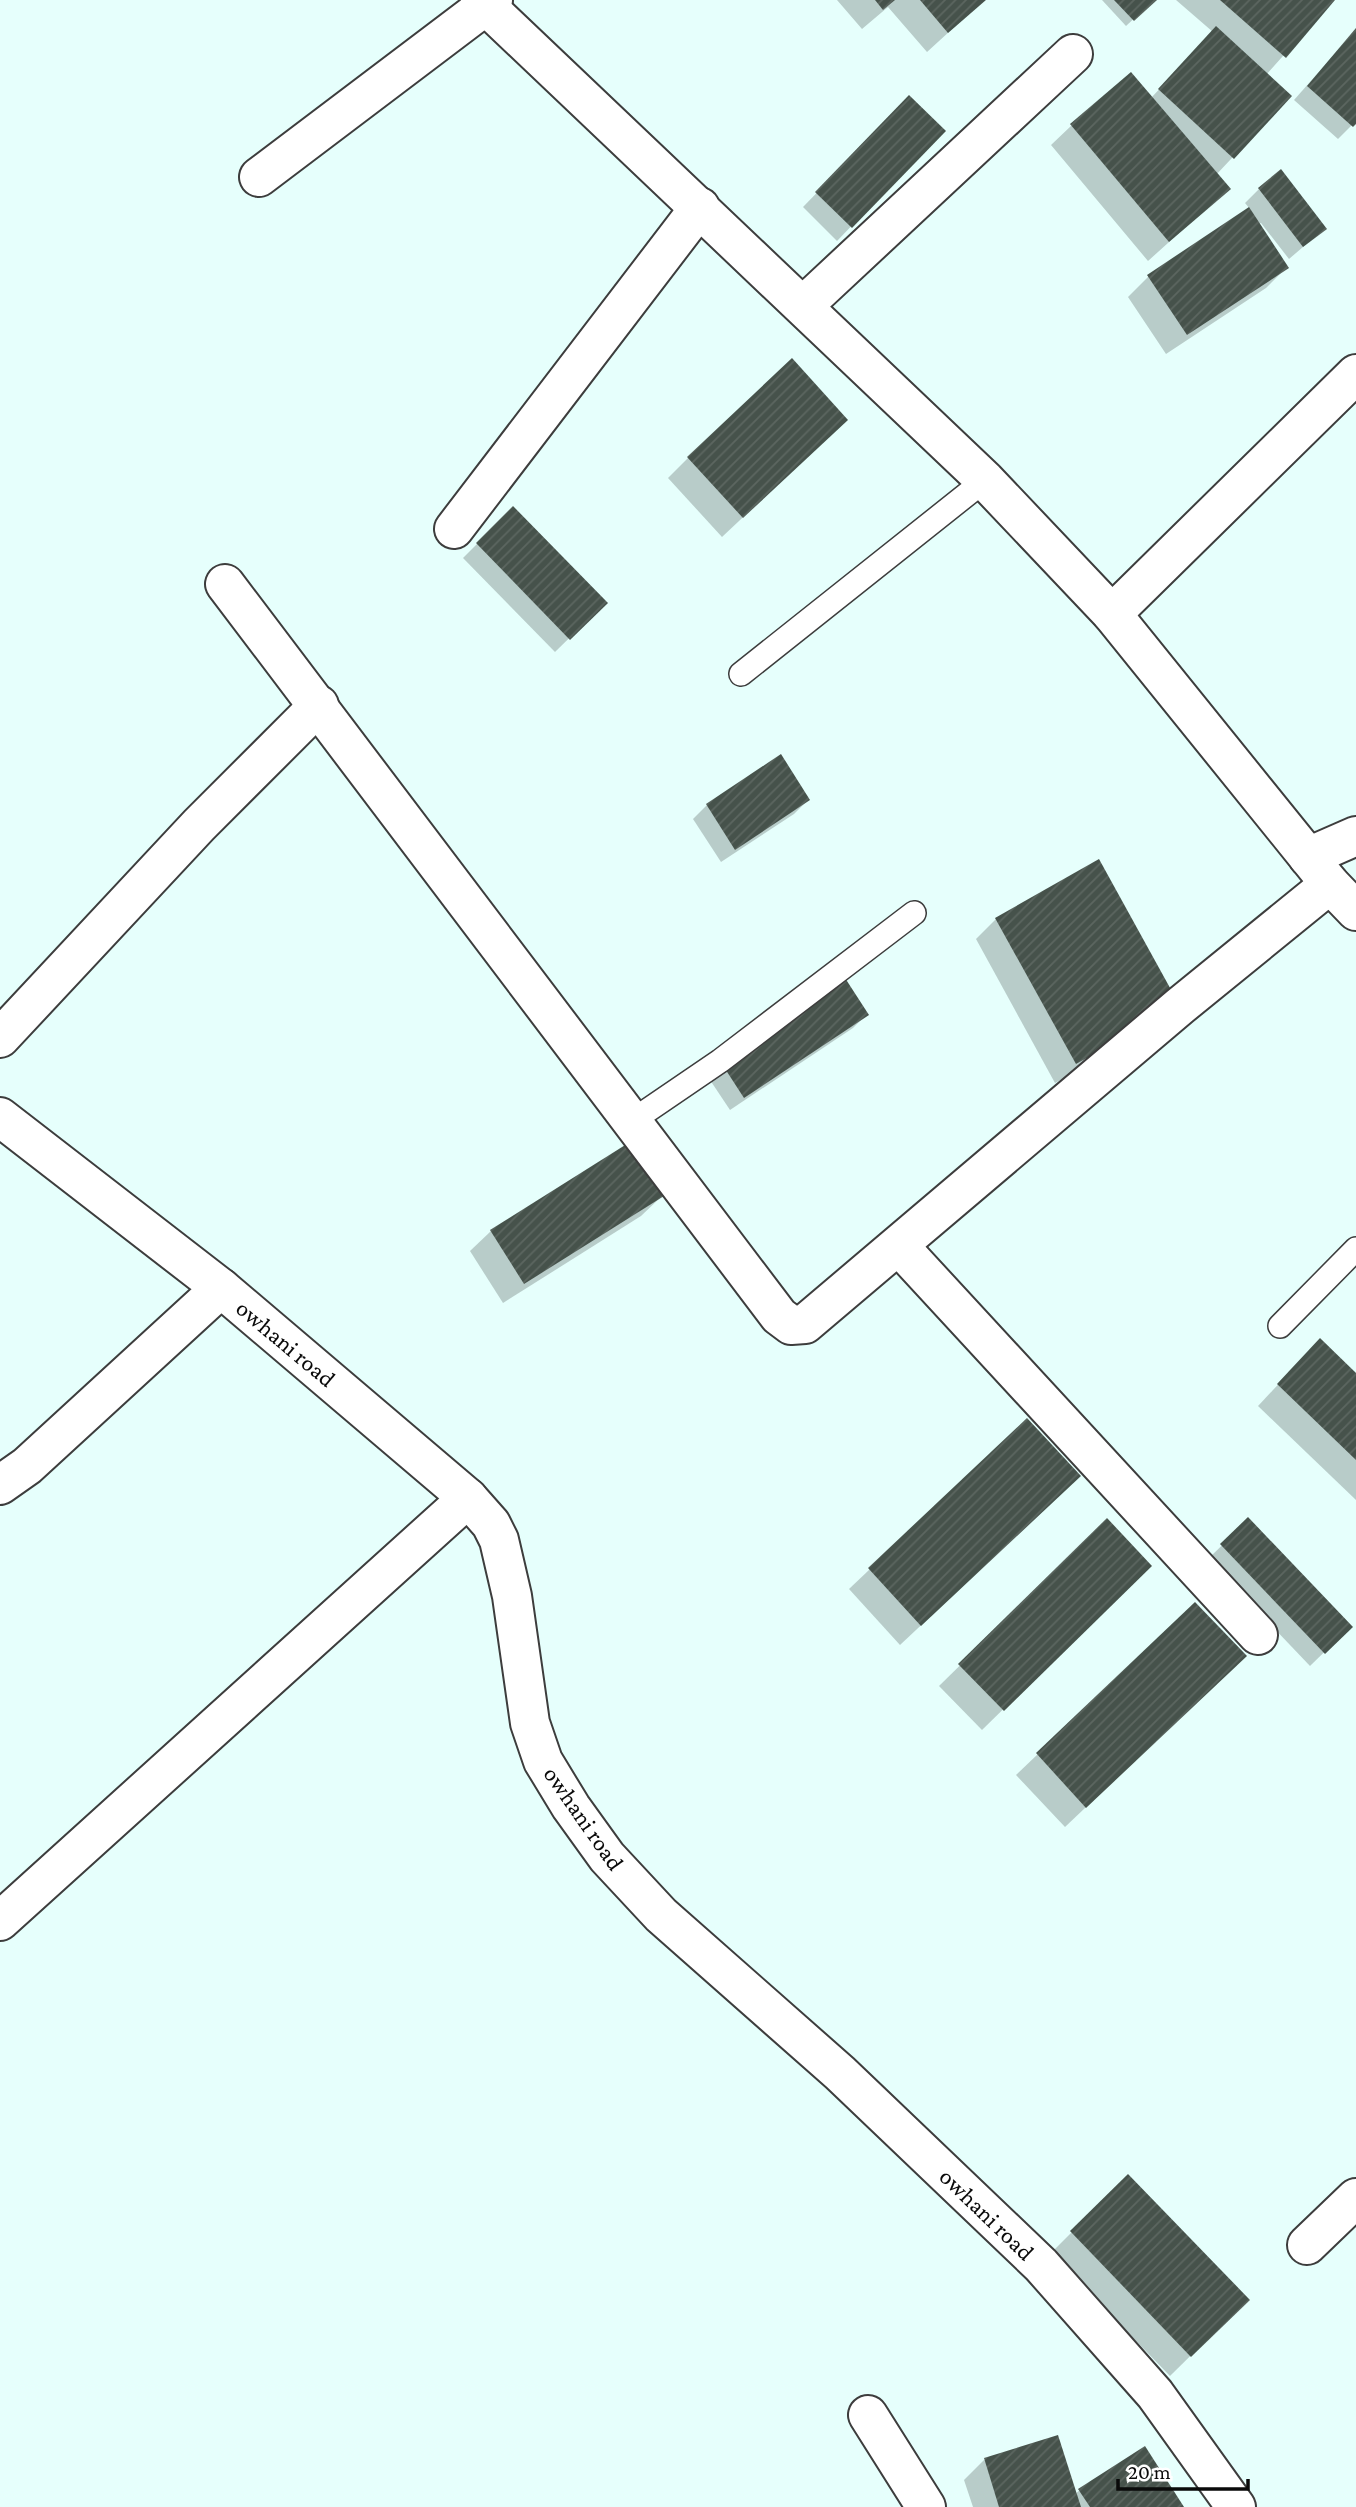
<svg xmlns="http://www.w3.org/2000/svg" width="1356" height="2507" font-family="'Crimson Pro',serif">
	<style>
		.shadow { fill: #0003 }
		.building { fill: url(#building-hatch) }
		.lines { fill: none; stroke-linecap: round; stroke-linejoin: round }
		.service-casing { stroke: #3d3d3d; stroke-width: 26 }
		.minor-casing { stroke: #3d3d3d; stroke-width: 42 }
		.service { stroke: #fff; stroke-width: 23 }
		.minor { stroke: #fff; stroke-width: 38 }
		.labels { text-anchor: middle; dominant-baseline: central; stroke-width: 7; stroke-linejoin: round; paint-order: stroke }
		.street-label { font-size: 24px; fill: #0a0a0a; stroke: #fff }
	</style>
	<defs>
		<pattern id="building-hatch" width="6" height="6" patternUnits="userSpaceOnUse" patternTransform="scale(1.75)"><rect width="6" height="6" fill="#46524b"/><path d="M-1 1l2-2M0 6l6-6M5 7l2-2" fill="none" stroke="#5c6660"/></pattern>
	</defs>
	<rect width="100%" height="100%" fill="#e6fffc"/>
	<g class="shadow">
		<path d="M837,0H984L927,52L888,7L862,29Z"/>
		<path d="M1102,0H1154L1126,26Z"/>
		<path d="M1176,0H1333L1266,75L1289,97L1216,175L1228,189L1148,261L1051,145L1072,125L1151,98L1213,32Z"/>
		<path d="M1356,30V121L1338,139L1294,100Z"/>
		<path d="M909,98L943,131L837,241L803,207Z"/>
		<path d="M1259,189L1324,229L1289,259L1261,223L1258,224L1287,267L1266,288L1166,354L1128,297L1148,277L1250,209L1245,203Z"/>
		<path d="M825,440L722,537L668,478L688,458Z"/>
		<path d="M513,508L605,603L555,652L463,558Z"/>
		<path d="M808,800L794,814L721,862L693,819L707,805Z"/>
		<path d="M996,919L1157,1026L1055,1083L976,939Z"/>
		<path d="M867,1014L853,1028L730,1110L708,1077Z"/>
		<path d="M662,1196L641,1216L503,1303L470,1251L491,1231Z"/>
		<path d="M1300,1361L1356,1375V1500L1258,1406Z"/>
		<path d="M1027,1420L1059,1496L900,1645L849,1589Z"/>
		<path d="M1248,1520L1350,1627L1310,1666L1208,1559Z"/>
		<path d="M1107,1521L1150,1566L982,1730L939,1686Z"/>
		<path d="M1195,1604L1224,1676L1065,1827L1016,1775Z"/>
		<path d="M1128,2176L1247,2300L1170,2376L1051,2253Z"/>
		<path d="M1057,2437L1075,2494L1080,2490L1182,2507H973L964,2480L984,2460Z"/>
	</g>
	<g class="building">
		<path d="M875,0H895L883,10Z"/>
		<path d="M920,0H986L948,33Z"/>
		<path d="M1114,0H1157L1134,21Z"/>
		<path d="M1220,0H1335L1286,58Z"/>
		<path d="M1216,26L1292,96L1234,159L1158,89Z"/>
		<path d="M1356,28V124L1353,127L1307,86Z"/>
		<path d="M1131,72L1231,189L1169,242L1070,124Z"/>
		<path d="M909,95L946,131L852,228L815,192Z"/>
		<path d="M1281,169L1327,229L1303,247L1258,188Z"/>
		<path d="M1249,207L1289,268L1187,335L1147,275Z"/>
		<path d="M792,358L848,420L743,518L687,457Z"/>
		<path d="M513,506L608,603L570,640L476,543Z"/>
		<path d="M781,754L810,800L735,850L706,804Z"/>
		<path d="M1099,859L1180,1006L1076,1064L995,918Z"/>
		<path d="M845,978L869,1015L744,1098L720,1061Z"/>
		<path d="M630,1142L664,1196L524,1284L490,1230Z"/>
		<path d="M1320,1338L1356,1373V1460L1277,1384Z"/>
		<path d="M1027,1418L1081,1476L921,1626L868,1568Z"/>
		<path d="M1248,1517L1353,1627L1325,1654L1220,1544Z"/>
		<path d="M1107,1518L1152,1566L1004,1711L958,1664Z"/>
		<path d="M1195,1602L1247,1656L1086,1808L1036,1753Z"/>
		<path d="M1128,2174L1250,2300L1191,2357L1070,2231Z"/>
		<path d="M1058,2435L1081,2507H999L984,2458Z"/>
		<path d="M1145,2446L1184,2507H1090L1078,2489Z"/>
	</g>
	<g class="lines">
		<defs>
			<g id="service">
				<path d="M741,674L985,480"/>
				<path d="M632,1121L720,1061L914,913"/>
				<path d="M1280,1326L1356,1249"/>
			</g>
			<g id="minor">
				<path d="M480,0L985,480L1112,614L1330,884L1356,911"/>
				<path d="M259,177L493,0"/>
				<path d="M804,305L1073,54"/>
				<path d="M454,529L700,207"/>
				<path d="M225,584L779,1316L791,1325L805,1324L1180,1006L1330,884"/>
				<path d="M1112,614L1356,374"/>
				<path d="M1308,857L1356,836"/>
				<path d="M0,1038L199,825L319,705"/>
				<path d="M0,1117L221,1288L468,1498L491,1524L499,1540L512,1596L530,1723L543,1761L571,1807L607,1857L661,1915L840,2073L1041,2265L1155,2394L1236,2507"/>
				<path d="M899,1246L1258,1635"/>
				<path d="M0,1485L27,1466L221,1288"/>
				<path d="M0,1921L468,1498"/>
				<path d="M1307,2245L1356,2198"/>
				<path d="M868,2415L926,2507"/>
			</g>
		</defs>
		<use href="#service" class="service-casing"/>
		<use href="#minor" class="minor-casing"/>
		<use href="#service" class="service"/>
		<use href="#minor" class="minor"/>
	</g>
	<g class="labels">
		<g class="street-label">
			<text transform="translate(286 1343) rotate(40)">owhani road</text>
			<text transform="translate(584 1818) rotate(55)">owhani road</text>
			<text transform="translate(987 2214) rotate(44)">owhani road</text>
		</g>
	</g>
	<path d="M1118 2479v10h130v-10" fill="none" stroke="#0a0a0a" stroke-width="3.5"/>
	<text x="1128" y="2479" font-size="21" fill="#0a0a0a" stroke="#ffffff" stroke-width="5" paint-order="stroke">20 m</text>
</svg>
